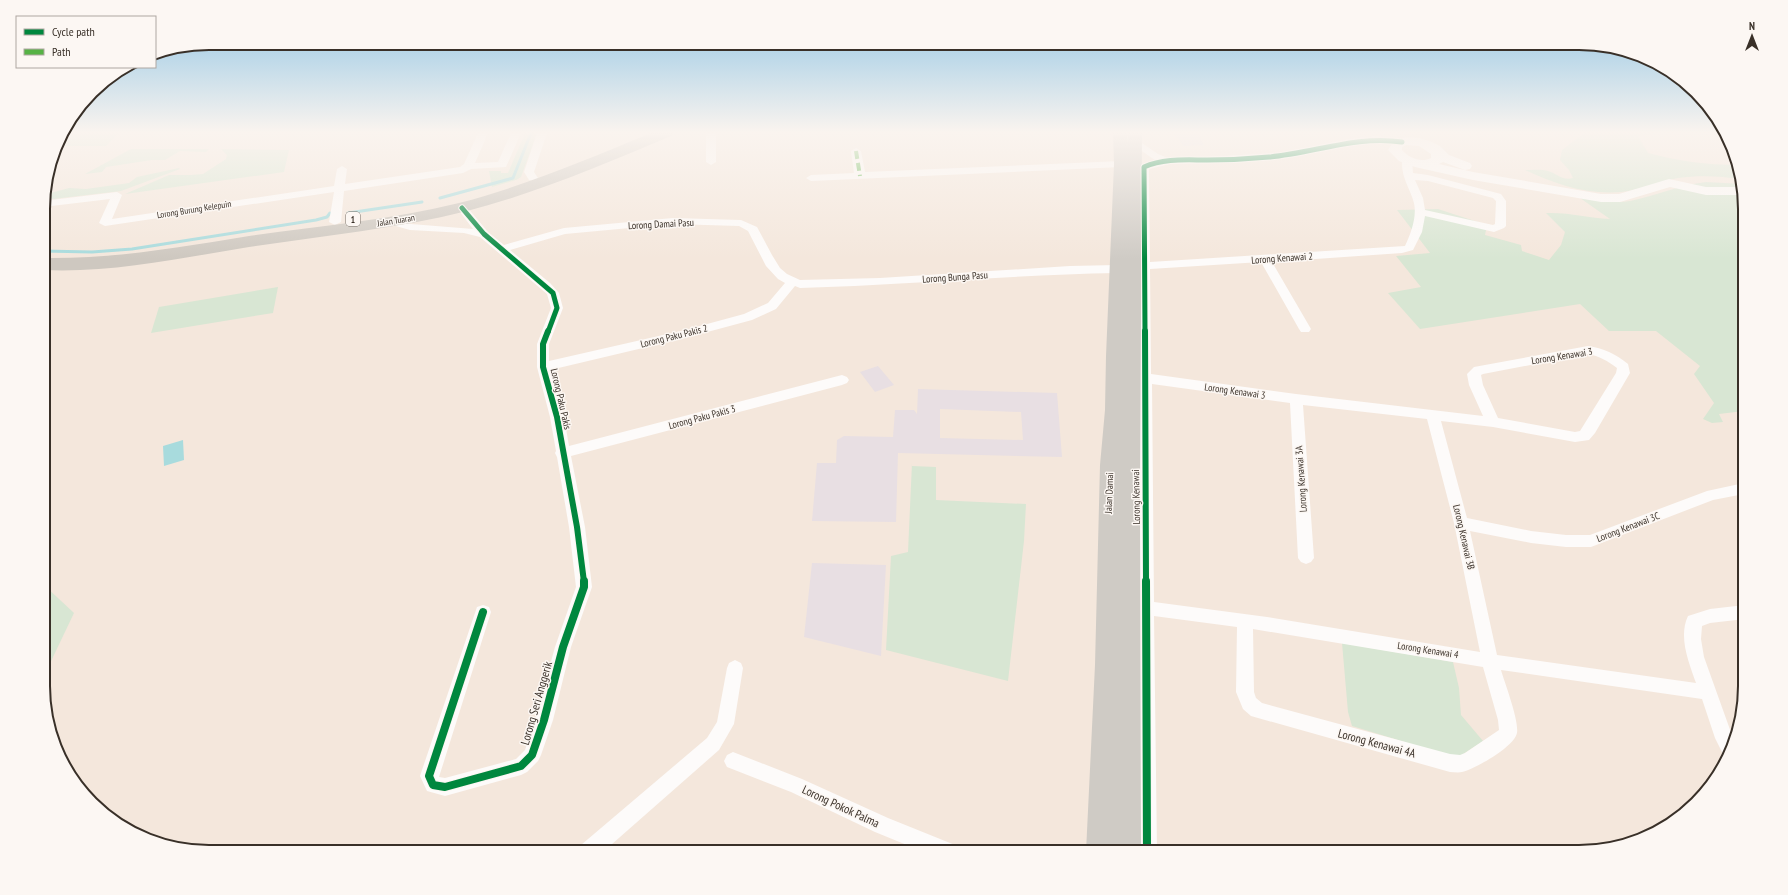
<svg xmlns="http://www.w3.org/2000/svg" width="1788" height="895" font-family="'PT Sans Narrow',sans-serif">
	<style>
		.green { fill: #d8e6d3 }
		.water { fill: #a8dbdd }
		.lines { fill: none; stroke-linecap: round; stroke-linejoin: round }
		.stream { stroke: #a8dbdd; stroke-width: 3 }
		.building { fill: #e8dfe3; fill-rule: evenodd }
		.minor { fill: #fdfbfa; fill-rule: evenodd }
		.tertiary { fill: #fdfbfa; fill-rule: evenodd }
		.secondary { fill: #cfcbc5; fill-rule: evenodd }
		.primary { fill: #cec8c0; fill-rule: evenodd }
		.quiet { stroke: #56b245; stroke-width: 4; stroke-dasharray: 8 4; stroke-linecap: butt }
		.cycleway-far2-casing { stroke: #fcf7f3; stroke-width: 7 }
		.cycleway-far1-casing { stroke: #fcf7f3; stroke-width: 8 }
		.cycleway-casing { stroke: #fcf7f3; stroke-width: 10 }
		.cycleway-far2 { stroke: #00873e; stroke-width: 5 }
		.cycleway-far1 { stroke: #00873e; stroke-width: 6 }
		.cycleway { stroke: #00873e; stroke-width: 8 }
		.labels { text-anchor: middle; dominant-baseline: central; stroke-width: 3; stroke-linejoin: round; paint-order: stroke }
		.far-street-label { font-size: 9px; fill: #393028; stroke: #fcf7f3 }
		.shield { fill: #fcf7f3; stroke: #746c65; stroke-width: 1 }
		.shield-label { font-size: 9px; font-weight: bold; fill: #393028 }
		.street-label { font-size: 10px; fill: #393028; stroke: #fcf7f3 }
		.near-street-label { font-size: 12px; fill: #393028; stroke: #fcf7f3 }
		.rim { fill: none; stroke: #393028; stroke-width: 2 }
	</style>
	<rect width="100%" height="100%" fill="#f4e7dc"/>
	<g class="green">
		<path d="M62,133H119L106,146H57Z"/>
		<path d="M525,133H537L521,177L516,180L492,187L489,171H501V173H508Z"/>
		<path d="M1584,133H1659L1638,136L1648,153C1678,161 1706,165 1738,165L1741,179C1720,176 1699,175 1678,178C1659,181 1641,190 1621,192C1587,195 1555,184 1525,170C1532,170 1542,169 1548,171C1558,174 1562,181 1573,178L1569,170L1560,160L1562,150Z"/>
		<path d="M131,149H209L206,152L180,151L165,160H152L106,167L102,172L85,174Z"/>
		<path d="M221,149L289,150L284,172L125,194L169,175H191L203,174L226,159L227,155Z"/>
		<path d="M179,168L180,169L121,191L53,199L48,197L47,194L69,188L86,189L129,183L137,177Z"/>
		<path d="M1706,182L1743,184L1744,188V411L1719,414L1723,422L1712,423L1703,419L1714,403L1694,374L1700,366L1656,331H1609L1580,304L1420,329L1388,293L1421,287L1396,256L1430,253L1397,210L1438,209L1487,225L1485,235L1521,245L1522,251L1549,260L1561,245L1565,232L1546,213C1569,212 1588,218 1610,219L1580,198C1596,199 1614,204 1630,201C1656,196 1679,185 1706,182Z"/>
		<path d="M278,287L273,313L151,333L159,307Z"/>
		<path d="M912,463V466L936,467V500L1026,504L1024,541L1008,681L886,650L891,556L908,552Z"/>
		<path d="M44,585L74,613L44,676Z"/>
		<path d="M1342,643L1453,662L1459,688L1461,715L1483,741L1457,758L1352,726L1348,712Z"/>
	</g>
	<path class="water" d="M183,440L184,460L164,466L163,446Z"/>
	<g class="lines">
		<g class="stream">
			<path d="M440,198L513,178L531,133"/>
			<path d="M348,213L422,202"/>
			<path d="M43,251L92,252L132,249L316,220L327,217L330,213"/>
		</g>
	</g>
	<g class="building">
		<path d="M1175,133H1197L1204,145L1183,146Z"/>
		<path d="M878,366L894,385L875,392L860,372Z"/>
		<path d="M918,389L1057,393L1062,457L898,453L896,522L812,521L817,463H836L837,440L844,436L893,437L895,410H914L917,414ZM940,409L1021,412L1023,440L940,438Z"/>
		<path d="M812,563L886,565L881,656L804,637Z"/>
	</g>
	<g class="lines">
		<g class="minor">
			<path d="M478,133H488L475,163L498,162L511,133H521L506,167L471,169L463,173L344,191L341,222L335,225L329,222L334,192L105,226L99,223L110,199L43,207V201L117,192L122,195L112,219L334,186L337,169L342,166L347,169L345,184L460,167L464,164Z"/>
			<path d="M537,133H547L534,172L538,178L533,181L529,180L524,172Z"/>
			<path d="M706,133H716V162L711,165L706,162Z"/>
			<path d="M1376,136L1402,139L1407,142L1402,145L1389,143H1363L1278,159L1235,162L1170,164L1149,169L1150,262L1405,246C1411,233 1417,217 1414,203C1410,188 1401,177 1402,161L1407,158L1412,161L1413,173L1428,175L1501,194L1506,201V226L1504,228L1494,232L1425,216L1422,232L1413,250L1402,253L1272,262L1311,329L1309,332H1301L1299,329L1261,262L1150,269L1151,374L1296,394L1483,416L1469,385L1467,374L1474,367L1588,346C1603,348 1616,354 1628,364L1630,373L1595,433L1589,440L1575,442L1493,427L1441,421L1467,518L1531,531L1566,535H1590L1707,491L1744,483V494L1713,500L1591,547H1566L1531,543L1470,531L1497,655L1696,683C1689,663 1678,637 1688,616L1710,609L1745,605V619L1710,623L1702,626L1701,639L1704,657L1733,738L1728,758L1724,756L1715,738L1702,699L1501,670C1505,684 1519,720 1517,733C1514,747 1475,769 1462,772C1458,773 1454,772 1450,772L1251,716L1243,709L1236,692L1237,627L1154,616L1157,852H1137L1139,167L1140,165L1155,160L1130,143L1131,141H1139L1158,154L1168,158L1206,157L1278,153L1350,139ZM1415,180L1428,181L1493,198L1496,201L1495,224L1493,225L1425,210L1423,198ZM1588,354C1599,356 1608,361 1617,368L1616,373L1580,431L1575,432L1498,418L1483,385L1481,375L1483,374ZM1152,384L1290,403L1298,558L1301,562L1306,564L1311,562L1314,558L1303,405L1427,419L1454,523L1480,652L1267,617L1154,602ZM1253,629L1483,667L1498,720L1499,730L1465,753L1460,755L1450,754L1262,703L1256,698L1254,692Z"/>
			<path d="M856,148L861,151L865,172L1121,161L1126,164L1121,167L811,181L806,178L811,175L854,173L851,151Z"/>
			<path d="M462,205L466,206L488,232L504,245L564,228L673,218L741,220L757,227L772,255L780,268L787,274L800,280L880,278L1070,266L1117,265L1121,266L1123,269L1121,272L1117,273C1011,275 906,285 800,288L795,286L776,309L752,320L685,338L550,370L564,417L569,446L842,375L847,377L849,380L847,383L842,385L571,456L585,527L592,587L571,647L553,720L541,755L538,761L527,772L521,775L445,796L427,791L420,776L477,607L483,605L489,607L491,612L439,777L445,778L516,759L525,750L535,720L555,647L576,587L569,527L557,457L555,453L556,451L550,417L537,367V344L551,308L547,294L480,237L464,233L410,230L385,223L383,221L389,218L411,224L473,229L457,208ZM673,224L739,226L748,231L766,266L778,279L785,283L768,303L744,314L685,330L549,361V344L563,308L559,293L550,283L510,250L565,234Z"/>
			<path d="M735,660L741,663L743,668L734,724L719,750L603,852H578L581,845L707,738L717,722L727,668L729,663Z"/>
			<path d="M733,752L802,779L888,818L955,845L958,852H924L875,832L791,792L727,767L724,761L727,755Z"/>
		</g>
		<path class="tertiary" d="M1406,137L1419,138L1432,142L1440,146L1449,155L1470,163L1472,166L1470,169L1465,170L1443,162L1439,164L1473,172L1601,194H1619L1669,179L1706,187H1743L1744,195H1706L1670,187L1620,202H1601L1473,180L1415,167L1399,161L1388,150L1394,141ZM1406,145L1419,146L1431,154V158C1421,163 1409,158 1402,150V147Z"/>
		<path class="secondary" d="M1113,133H1127L1128,145V133H1142L1140,504L1141,852H1086L1095,665L1100,465L1105,410L1106,356L1114,164Z"/>
		<path class="primary" d="M651,133H673L671,136C604,164 537,193 467,211C395,229 322,236 249,247C181,258 113,273 44,270V258C114,259 181,247 249,236C319,226 390,220 459,203C525,186 588,159 651,133Z"/>
		<path class="quiet" d="M856,151L860,176"/>
		<defs>
			<g id="cycleway-far2">
				<path d="M462,208L484,234L553,293L557,308L548,332"/>
				<path d="M1145,332L1144,167C1164,158 1186,160 1207,160C1228,160 1248,159 1269,157C1314,153 1357,135 1402,142"/>
			</g>
			<g id="cycleway-far1">
				<path d="M548,331L543,344V367L557,417L577,527L584,582"/>
				<path d="M1145,331L1146,582"/>
			</g>
			<g id="cycleway">
				<path d="M1146,581L1147,852"/>
				<path d="M483,612L429,776L433,785L445,787L521,766L532,755L544,720L563,647L584,587V581"/>
			</g>
		</defs>
		<use href="#cycleway-far2" class="cycleway-far2-casing"/>
		<use href="#cycleway-far1" class="cycleway-far1-casing"/>
		<use href="#cycleway" class="cycleway-casing"/>
		<use href="#cycleway-far2" class="cycleway-far2"/>
		<use href="#cycleway-far1" class="cycleway-far1"/>
		<use href="#cycleway" class="cycleway"/>
	</g>
	<linearGradient id="sky" x2="0" y2="1"><stop stop-color="#8ec4e4"/><stop offset="0.51" stop-color="#faf4ef"/><stop offset="1" stop-color="#faf4ef" stop-opacity="0"/></linearGradient>
	<rect width="1788" height="259" fill="url(#sky)"/>
	<g class="labels">
		<g class="far-street-label">
			<text transform="translate(194 209) rotate(-9)">Lorong Burung Kelepuin</text>
			<text transform="translate(396 220) rotate(-9)">Jalan Tuaran</text>
		</g>
		<rect class="shield" x="346" y="212" width="14" height="14" rx="3"/>
		<g class="shield-label">
			<text x="353" y="219">1</text>
		</g>
		<g class="street-label">
			<text transform="translate(661 224) rotate(-3)">Lorong Damai Pasu</text>
			<text transform="translate(1282 258) rotate(-4)">Lorong Kenawai 2</text>
			<text transform="translate(955 277) rotate(-4)">Lorong Bunga Pasu</text>
			<text transform="translate(674 336) rotate(-14)">Lorong Paku Pakis 2</text>
			<text transform="translate(1562 356) rotate(-9)">Lorong Kenawai 3</text>
			<text transform="translate(1235 391) rotate(8)">Lorong Kenawai 3</text>
			<text transform="translate(561 399) rotate(77)">Lorong Paku Pakis</text>
			<text transform="translate(702 417) rotate(-15)">Lorong Paku Pakis 3</text>
			<text transform="translate(1301 479) rotate(-94)">Lorong Kenawai 3A</text>
			<text transform="translate(1109 493) rotate(-88)">Jalan Damai</text>
			<text transform="translate(1136 497) rotate(-91)">Lorong Kenawai</text>
			<text transform="translate(1628 527) rotate(-21)">Lorong Kenawai 3C</text>
			<text transform="translate(1464 537) rotate(77)">Lorong Kenawai 3B</text>
			<text transform="translate(1428 650) rotate(9)">Lorong Kenawai 4</text>
		</g>
		<g class="near-street-label">
			<text transform="translate(536 703) rotate(-74)">Lorong Seri Anggerik</text>
			<text transform="translate(1377 743) rotate(15)">Lorong Kenawai 4A</text>
			<text transform="translate(841 806) rotate(25)">Lorong Pokok Palma</text>
		</g>
	</g>
	<path d="M0 0H1788V895H0ZM209 50H1579A159 159 0 0 1 1738 209V686A159 159 0 0 1 1579 845H209A159 159 0 0 1 50 686V209A159 159 0 0 1 209 50Z" fill="#fcf7f3" fill-rule="evenodd"/>
	<path class="rim" d="M209 50H1579A159 159 0 0 1 1738 209V686A159 159 0 0 1 1579 845H209A159 159 0 0 1 50 686V209A159 159 0 0 1 209 50Z"/>
	<rect x="16" y="16" width="140" height="52" fill="#fcf7f3" stroke="#aea7a2"/>
	<rect x="24" y="29" width="20" height="6" fill="#00873e" stroke="#aea7a2"/>
	<text x="52" y="36" font-size="12" fill="#393028">Cycle path</text>
	<rect x="24" y="49" width="20" height="6" fill="#56b245" stroke="#aea7a2"/>
	<text x="52" y="56" font-size="12" fill="#393028">Path</text>
	<g transform="translate(1752 36)" stroke="#fcf7f3" stroke-width="3" paint-order="stroke">
	<path d="M0-3L7 15L0 10L-7 15Z" fill="#393028"/>
	<text y="-6" font-size="11" font-weight="bold" text-anchor="middle" fill="#393028">N</text>
	</g>
</svg>
